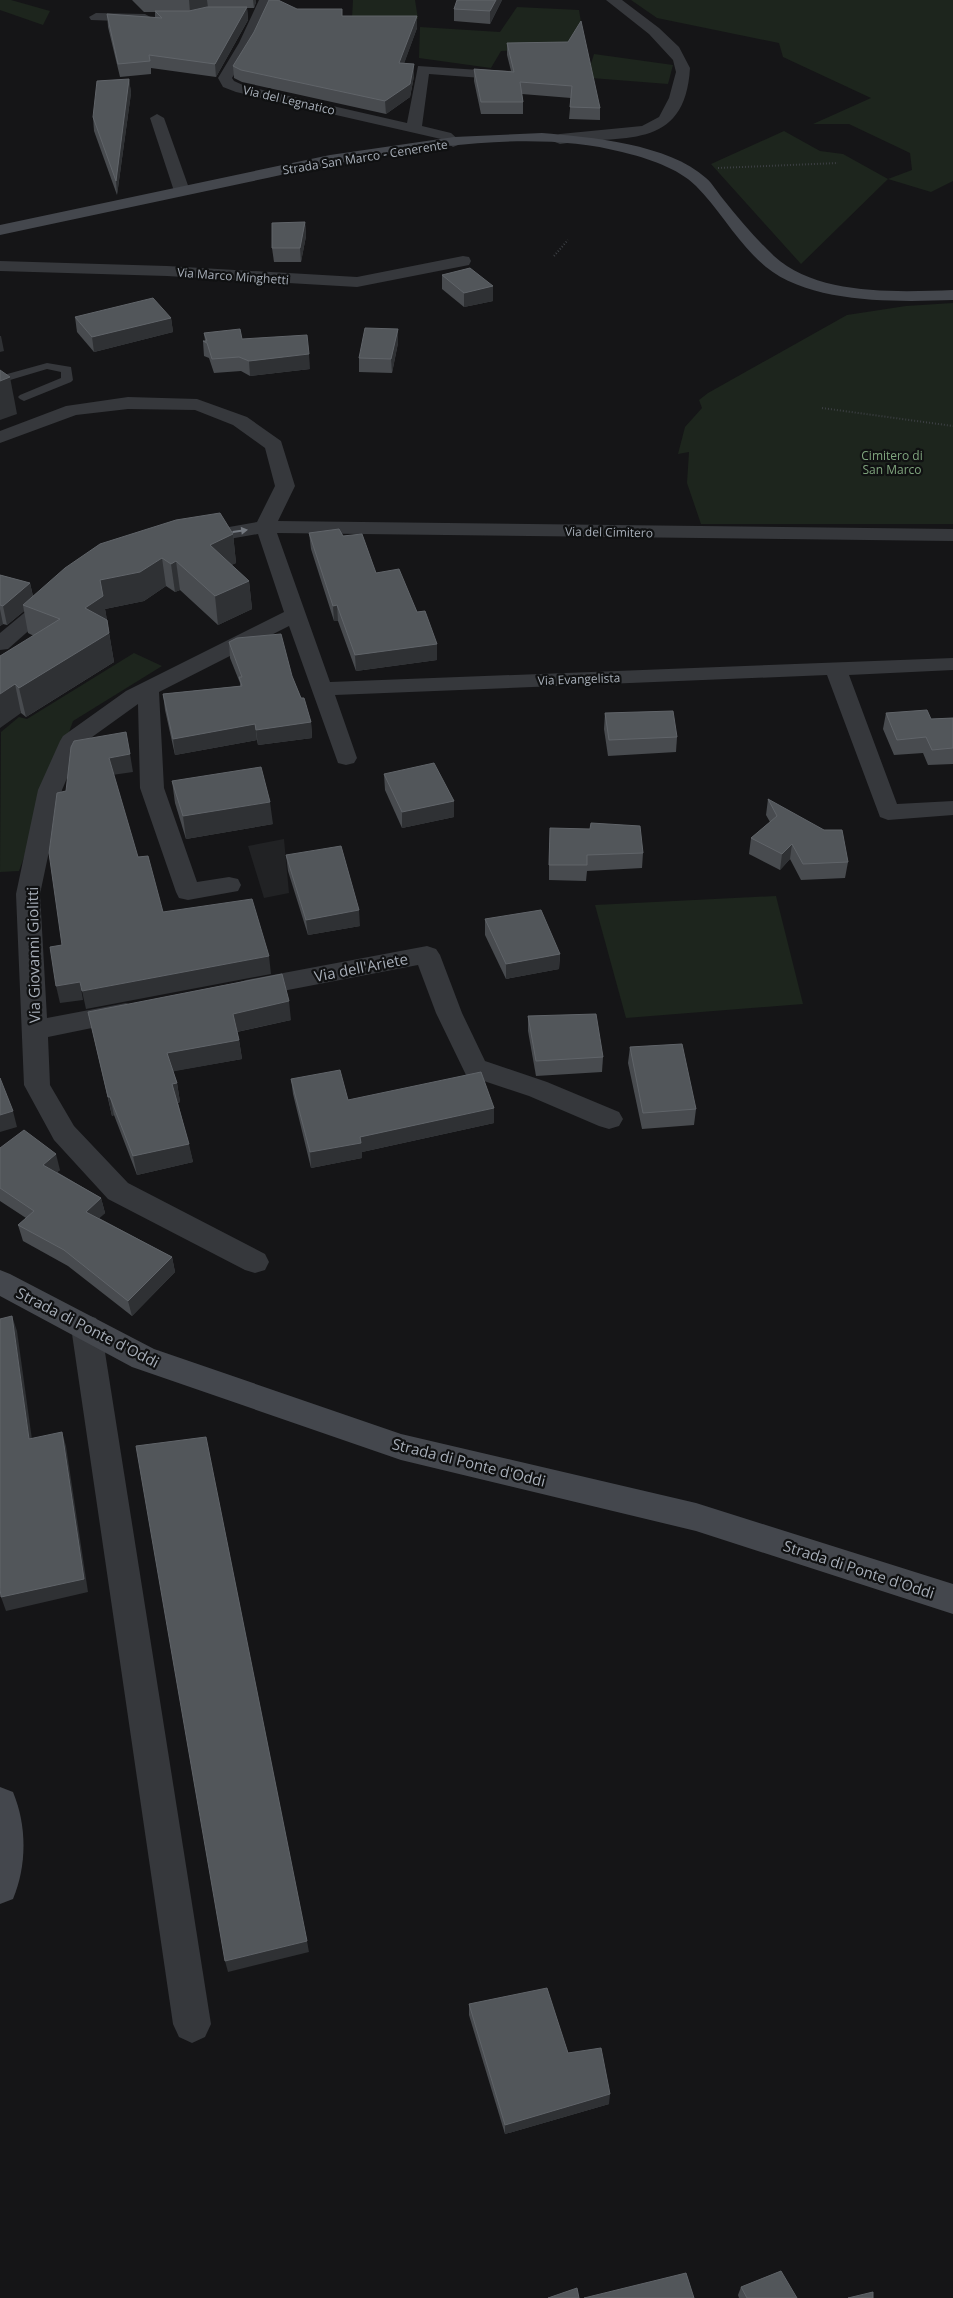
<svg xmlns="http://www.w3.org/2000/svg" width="953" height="2298" font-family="'Open Sans',sans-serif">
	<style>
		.built { fill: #212224 }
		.green { fill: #1d251d }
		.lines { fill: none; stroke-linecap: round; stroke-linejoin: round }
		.path { stroke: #3c3f43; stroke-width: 2; stroke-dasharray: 1 2; stroke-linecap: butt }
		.lane { fill: #36383c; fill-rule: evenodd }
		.street { fill: #36383c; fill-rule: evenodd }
		.secondary { fill: #44474d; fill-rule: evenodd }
		.wall { fill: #484b4f }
		.shaded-wall { fill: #2f3134 }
		.building { fill: #52565a; stroke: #606469 }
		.oneway { fill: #747980 }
		.labels { text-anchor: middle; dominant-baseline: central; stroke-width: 4.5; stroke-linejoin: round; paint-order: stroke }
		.far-street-label { font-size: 12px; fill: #a7aeb8; stroke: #101112 }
		.far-park-label { font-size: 12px; fill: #7fa47d; stroke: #101112 }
		.street-label { font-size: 15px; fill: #a7aeb8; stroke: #101112 }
	</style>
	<rect width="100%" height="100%" fill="#151517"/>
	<path class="built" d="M284,839L289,893L264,898L248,846Z"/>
	<g class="green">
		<path d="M0,0H11L50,11L43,25L0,10Z"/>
		<path d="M353,0H415L418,19L352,18Z"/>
		<path d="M631,0H953V181L931,192L888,179L801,264L711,164L784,131L820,151L843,154L888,179L912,170L910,153L849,124H813L871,98L783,57L779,43L657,18Z"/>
		<path d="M517,7L579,10L581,22L567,47L501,51L491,68L419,58L420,27L500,32Z"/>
		<path d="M594,54L673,65L668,84L553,75L590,67Z"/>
		<path d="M953,303V524H701L687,483L689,452L678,454L685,427L702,408L699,400L708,393L847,315L906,306Z"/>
		<path d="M134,653L162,666L73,721L19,871L0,872L1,732L19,717L27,719Z"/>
		<path d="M776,896L803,1004L626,1018L595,905Z"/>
	</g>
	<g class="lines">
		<g class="path">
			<path d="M718,168L838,163"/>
			<path d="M554,256L568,240"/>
			<path d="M822,408L953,426"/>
		</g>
		<path class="lane" d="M47,363L71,367L73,380L71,382L24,401L20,399L18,397L20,395L61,378V372L47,369L0,383V376Z"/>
		<g class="street">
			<path d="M259,0H273L253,43L232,78L234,81L245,86L407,123L418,66L495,71L502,75L495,79L429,74L422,126L451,133L461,142L458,145L453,147L441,139L236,92L223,87L218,78L239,43Z"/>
			<path d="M606,0H622L659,28L679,47L690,68C685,153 621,134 560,144L555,142L552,139L555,136L560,134L642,126L659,117L669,98L676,72L673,60L649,34Z"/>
			<path d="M96,13L145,14L152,18L145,22L91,20L89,17Z"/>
			<path d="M157,114L164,118L190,191L188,194H176L174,191L150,118Z"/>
			<path d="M463,256L469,257L471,261L469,265L357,287L167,276L0,271V261L167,266L357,277Z"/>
			<path d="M128,397L197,399L247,417L281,441L295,486L278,521L953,529V541L277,533L330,682L953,658V670L849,675L897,804L953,801V815L888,820L880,817L827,675L335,695L357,758L354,763L346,765L338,763L289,626L159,692L164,788L197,882L229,877L238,879L241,885L238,891L188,900L179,898L176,892L140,788L138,704L81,745L62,790L40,894L47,1018L126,1003L135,1006L139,1012L135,1018L126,1021L48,1037L50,1085L74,1126L128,1183L265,1254L269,1262L265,1270L255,1273L245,1270L108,1199L54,1140L24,1085L16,894L38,790L60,741L63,736L126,691L284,612L258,534L195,545L188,543L185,539L188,535L195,533L257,522L275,486L265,448L233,425L195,410L128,409L76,415L0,443V431L66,406Z"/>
			<path d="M54,592L61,594L64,598L61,602L8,649L0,650V633L47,594Z"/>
			<path d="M427,946L436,949L440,955L462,1013L485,1061L547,1082L619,1112L623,1119L619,1126L609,1129L599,1126L529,1096L466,1075L436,1013L418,965L246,998L237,995L233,989L237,983L246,980Z"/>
			<path d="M86,1315L96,1318L101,1327L211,2024L205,2037L192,2043L179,2037L173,2024L71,1327L76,1318Z"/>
		</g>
		<g class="secondary">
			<path d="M542,133C590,137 669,144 706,178C713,184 717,192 723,199C739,219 756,239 774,256C817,296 898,292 953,290V300C897,302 811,304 766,267C738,244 721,211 696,186C678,168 647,158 622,152C511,123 356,159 244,183C163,200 81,218 0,235V225L330,155L454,137Z"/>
			<path d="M0,1270L10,1274L154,1349L401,1434L696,1503L953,1584V1614L696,1531L401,1460L132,1367L0,1296Z"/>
			<path d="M0,1787L13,1792C27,1826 27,1865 13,1899L0,1904Z"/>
		</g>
	</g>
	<g class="wall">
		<path d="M132,0H256V2L254,8H247L248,20L216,77L151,68V74L120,77L108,27L107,14L155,18V12H144Z"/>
		<path d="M502,0L490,24L454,21V9Z"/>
		<path d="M342,16L417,28L404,63L414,76L410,97L386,114L242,82L234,78L233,66Z"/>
		<path d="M568,42L600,108V120L569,119L571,98L522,94L523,102V114H481L474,81V69L511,71L507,55V43Z"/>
		<path d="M129,79L131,93L117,195L94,131L93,117Z"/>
		<path d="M305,222L306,236L301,262H274L272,248Z"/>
		<path d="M442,275L493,286V301L464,307L442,289Z"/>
		<path d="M75,317L171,318L173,332L94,352L77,332Z"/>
		<path d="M398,329V343L392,373L359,372V358Z"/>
		<path d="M204,333L242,339L310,369L250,376L241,371L214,373L209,358L204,356L203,341H205Z"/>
		<path d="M309,533L343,536L376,573L417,612L437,660L356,671L338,621H334L311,549Z"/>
		<path d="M233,534L236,563L231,565L249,581L252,609L218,625L180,590L175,592L166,586L144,601L105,609L114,662L26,717L21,713L0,656L34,636L28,633L24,611L7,625L3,624L0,626V575L30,583L33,596Z"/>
		<path d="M229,642L292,676L311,722L312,738L258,745L257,740L175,755L165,710L163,694L240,686V683L230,658Z"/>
		<path d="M605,713L677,737L676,752L608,756L604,729Z"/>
		<path d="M886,713L931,719L953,718V764L928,765L923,753L894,755L883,729Z"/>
		<path d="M384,774L454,801V817L402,828L385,790Z"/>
		<path d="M172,781L273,824L186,839L175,803Z"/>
		<path d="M768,799L848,862L845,878L801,880L790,859L780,870L749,854L751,838L770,822L766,815Z"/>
		<path d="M549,843L643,853L642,868L587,871L586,881L549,880Z"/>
		<path d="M286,855L360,926L308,935L288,871Z"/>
		<path d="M485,919L560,954L559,969L506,979L485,935Z"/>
		<path d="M88,1012L291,1020L237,1032L239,1040L242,1059L173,1071L177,1083L180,1102L178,1103L193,1162L137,1175L114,1115L112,1116Z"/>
		<path d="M528,1016L603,1057L602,1072L536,1076L528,1031Z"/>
		<path d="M630,1047L696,1109L694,1125L642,1129L628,1063Z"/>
		<path d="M291,1079L348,1100L494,1123L362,1152V1158L311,1168L293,1094Z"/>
		<path d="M0,1148L60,1170L57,1172L101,1198L105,1213L99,1218L172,1257L175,1272L132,1316L68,1266L23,1241L18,1225L26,1218L0,1201Z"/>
		<path d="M469,2004L568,2053L609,2104L505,2134L469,2015Z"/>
		<path d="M741,2287L797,2298H739L738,2295Z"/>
	</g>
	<g class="shaded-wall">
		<path d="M189,0H207L208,8L190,12Z"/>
		<path d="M253,0H256V2L254,8Z"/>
		<path d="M496,0H502L490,24V11Z"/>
		<path d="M247,7L248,20L216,77L215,64Z"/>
		<path d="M417,16V28L400,75L399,63Z"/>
		<path d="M414,64V76L410,97L386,114L385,101Z"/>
		<path d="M129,79L131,93L117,195L116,181Z"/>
		<path d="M305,222L306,236L301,262L300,248Z"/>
		<path d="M493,286V301L464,307V293Z"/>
		<path d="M171,318L173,332L94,352L92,337Z"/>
		<path d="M398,329V343L392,373L391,359Z"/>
		<path d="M0,336H1L4,351L0,352Z"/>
		<path d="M309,354L310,369L250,376L249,361Z"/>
		<path d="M10,377L17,414L0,420V381Z"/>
		<path d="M233,534L236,563L213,574L210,545Z"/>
		<path d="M162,558L166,586L144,601L105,609L108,625L85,608L100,580Z"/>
		<path d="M176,561L180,590L175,592L171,564Z"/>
		<path d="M249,581L252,609L218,625L215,596Z"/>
		<path d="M30,583L34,602L23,605L24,611L7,625L3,606Z"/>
		<path d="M337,605L338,621H334L333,606Z"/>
		<path d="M0,609L3,624L0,626Z"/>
		<path d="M109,633L114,662L26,717L19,688Z"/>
		<path d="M437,644V660L356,671L355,655Z"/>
		<path d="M15,684L21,713L0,728V694Z"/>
		<path d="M311,722L312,738L258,745L256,730Z"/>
		<path d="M255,724L257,740L175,755L173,739Z"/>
		<path d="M130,754L133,772L112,775L109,758Z"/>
		<path d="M454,801V817L402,828V812Z"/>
		<path d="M270,802L273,824L186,839L183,816Z"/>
		<path d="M792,844L790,859L780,870L782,854Z"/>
		<path d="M359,910L360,926L308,935L306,920Z"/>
		<path d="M560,954L559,969L506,979V964Z"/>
		<path d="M269,956L271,974L86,1009L82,991Z"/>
		<path d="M80,982L83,1000L60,1003L56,986Z"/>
		<path d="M289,1001L291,1020L236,1032L233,1014Z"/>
		<path d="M239,1040L242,1059L170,1072L167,1053Z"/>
		<path d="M177,1083L180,1102L175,1103L172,1084Z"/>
		<path d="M108,1097H110L114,1115L112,1116Z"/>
		<path d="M494,1108V1123L362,1152V1158L311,1168L310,1152L360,1137Z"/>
		<path d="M13,1111L17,1127L0,1132V1115Z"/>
		<path d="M189,1144L193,1162L137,1175L133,1156Z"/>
		<path d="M56,1154L60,1170L47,1180L43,1165Z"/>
		<path d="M101,1198L105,1213L90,1227L86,1212Z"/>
		<path d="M172,1257L175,1272L132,1316L128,1301Z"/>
		<path d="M12,1316L17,1331L34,1454L29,1439Z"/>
		<path d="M62,1432L66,1446L88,1592L6,1611L1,1597Z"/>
		<path d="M307,1941L309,1952L228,1972L225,1961Z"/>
		<path d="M610,2094L609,2104L505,2134V2125Z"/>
	</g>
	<g class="building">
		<path d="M269,0H278L297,9H342V16H417L399,63L414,64L410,84L385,101L241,70L233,66L254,32Z"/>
		<path d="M457,0H496L490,11L454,9Z"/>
		<path d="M207,7H247L215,64L149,55L150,61L118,64L107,14L162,18L155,11H189Z"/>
		<path d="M581,21L600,108L570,107L572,86L520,82L523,102H481L474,69L514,72L507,43L568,42Z"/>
		<path d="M129,79L116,181L93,117L97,81Z"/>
		<path d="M305,222L300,248H272V223Z"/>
		<path d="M470,268L493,286L464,293L442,275Z"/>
		<path d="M153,298L171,318L92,337L75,317Z"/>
		<path d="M365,328L398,329L391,359L359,358Z"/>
		<path d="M240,329L242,339L307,335L309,354L249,361L239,357L212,359L207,343L203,341H207L204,333Z"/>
		<path d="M0,370L10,377L0,381Z"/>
		<path d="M220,513L233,534L210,545L249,581L215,596L176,561L171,564L162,558L140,572L100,580L103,596L85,608L107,620L109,633L19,688L15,684L0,694V656L60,619L23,605L65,568L100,544L176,520Z"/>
		<path d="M339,529L343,536L362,534L376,573L399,569L417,612L425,611L437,644L355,655L337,605L333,606L309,533Z"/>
		<path d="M0,575L30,583L3,606L0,605Z"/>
		<path d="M281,634L292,676L301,698H304L311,722L256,730L255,724L173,739L163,694L242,686L239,677H242L229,642L237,638Z"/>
		<path d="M927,710L931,719L953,718V748L932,750L926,737L897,740L886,713Z"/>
		<path d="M673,711L677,737L609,740L605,713Z"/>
		<path d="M126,732L130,754L109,758L138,857L148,856L163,912L252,899L269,956L82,991L80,982L56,986L50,947L62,945L49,853L57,793L66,791L71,747L74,741Z"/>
		<path d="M434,763L454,801L402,812L384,774Z"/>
		<path d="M261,767L270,802L183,816L172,781Z"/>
		<path d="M768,799L824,830H842L848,862L803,864L792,844L782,854L751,838L777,816Z"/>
		<path d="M591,823L640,826L643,853L587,855V865H549L550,828L590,829Z"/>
		<path d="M341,846L359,910L306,920L286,855Z"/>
		<path d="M541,910L560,954L506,964L485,919Z"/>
		<path d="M282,974L289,1001L233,1014L239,1040L167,1053L177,1083L172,1084L189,1144L133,1156L110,1097H108L88,1012Z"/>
		<path d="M596,1014L603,1057L536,1061L528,1016Z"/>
		<path d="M682,1044L696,1109L643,1113L630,1047Z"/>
		<path d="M340,1070L348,1100L481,1072L494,1108L360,1137L361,1143L310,1152L291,1079Z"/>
		<path d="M0,1078L13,1111L0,1115Z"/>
		<path d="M24,1130L56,1154L43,1165L101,1198L86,1212L172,1257L128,1301L64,1250L18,1225L34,1211L0,1188V1148Z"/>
		<path d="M12,1316L29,1439L62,1432L84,1579L1,1597L0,1588V1319Z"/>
		<path d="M206,1437L307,1941L225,1961L136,1446Z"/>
		<path d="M547,1988L568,2053L601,2048L610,2094L505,2125L469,2004Z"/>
		<path d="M781,2271L797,2298H747L741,2287Z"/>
		<path d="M686,2273L694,2298H584Z"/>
		<path d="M577,2288L579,2298H548Z"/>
		<path d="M873,2292V2298H848Z"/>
	</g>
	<defs><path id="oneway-solid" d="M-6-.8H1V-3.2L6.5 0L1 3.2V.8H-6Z" transform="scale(1.25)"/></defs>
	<use class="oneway" href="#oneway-solid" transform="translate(240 531) rotate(-8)"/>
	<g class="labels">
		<g class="far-street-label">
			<text transform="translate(289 100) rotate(13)">Via del Legnatico</text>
			<text transform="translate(365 157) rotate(-9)">Strada San Marco - Cenerente</text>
			<text transform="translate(233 276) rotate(4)">Via Marco Minghetti</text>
			<text transform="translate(609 532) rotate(1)">Via del Cimitero</text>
			<text transform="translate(579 679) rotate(-2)">Via Evangelista</text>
		</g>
		<g class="far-park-label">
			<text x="892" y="455">Cimitero di<tspan x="892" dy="14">San Marco</tspan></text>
		</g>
		<g class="street-label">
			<text transform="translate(33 955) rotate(-91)">Via Giovanni Giolitti</text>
			<text transform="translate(361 967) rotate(-11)">Via dell'Ariete</text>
			<text transform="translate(88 1327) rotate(27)">Strada di Ponte d'Oddi</text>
			<text transform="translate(469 1462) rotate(14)">Strada di Ponte d'Oddi</text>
			<text transform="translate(859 1569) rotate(18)">Strada di Ponte d'Oddi</text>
		</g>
	</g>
</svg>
